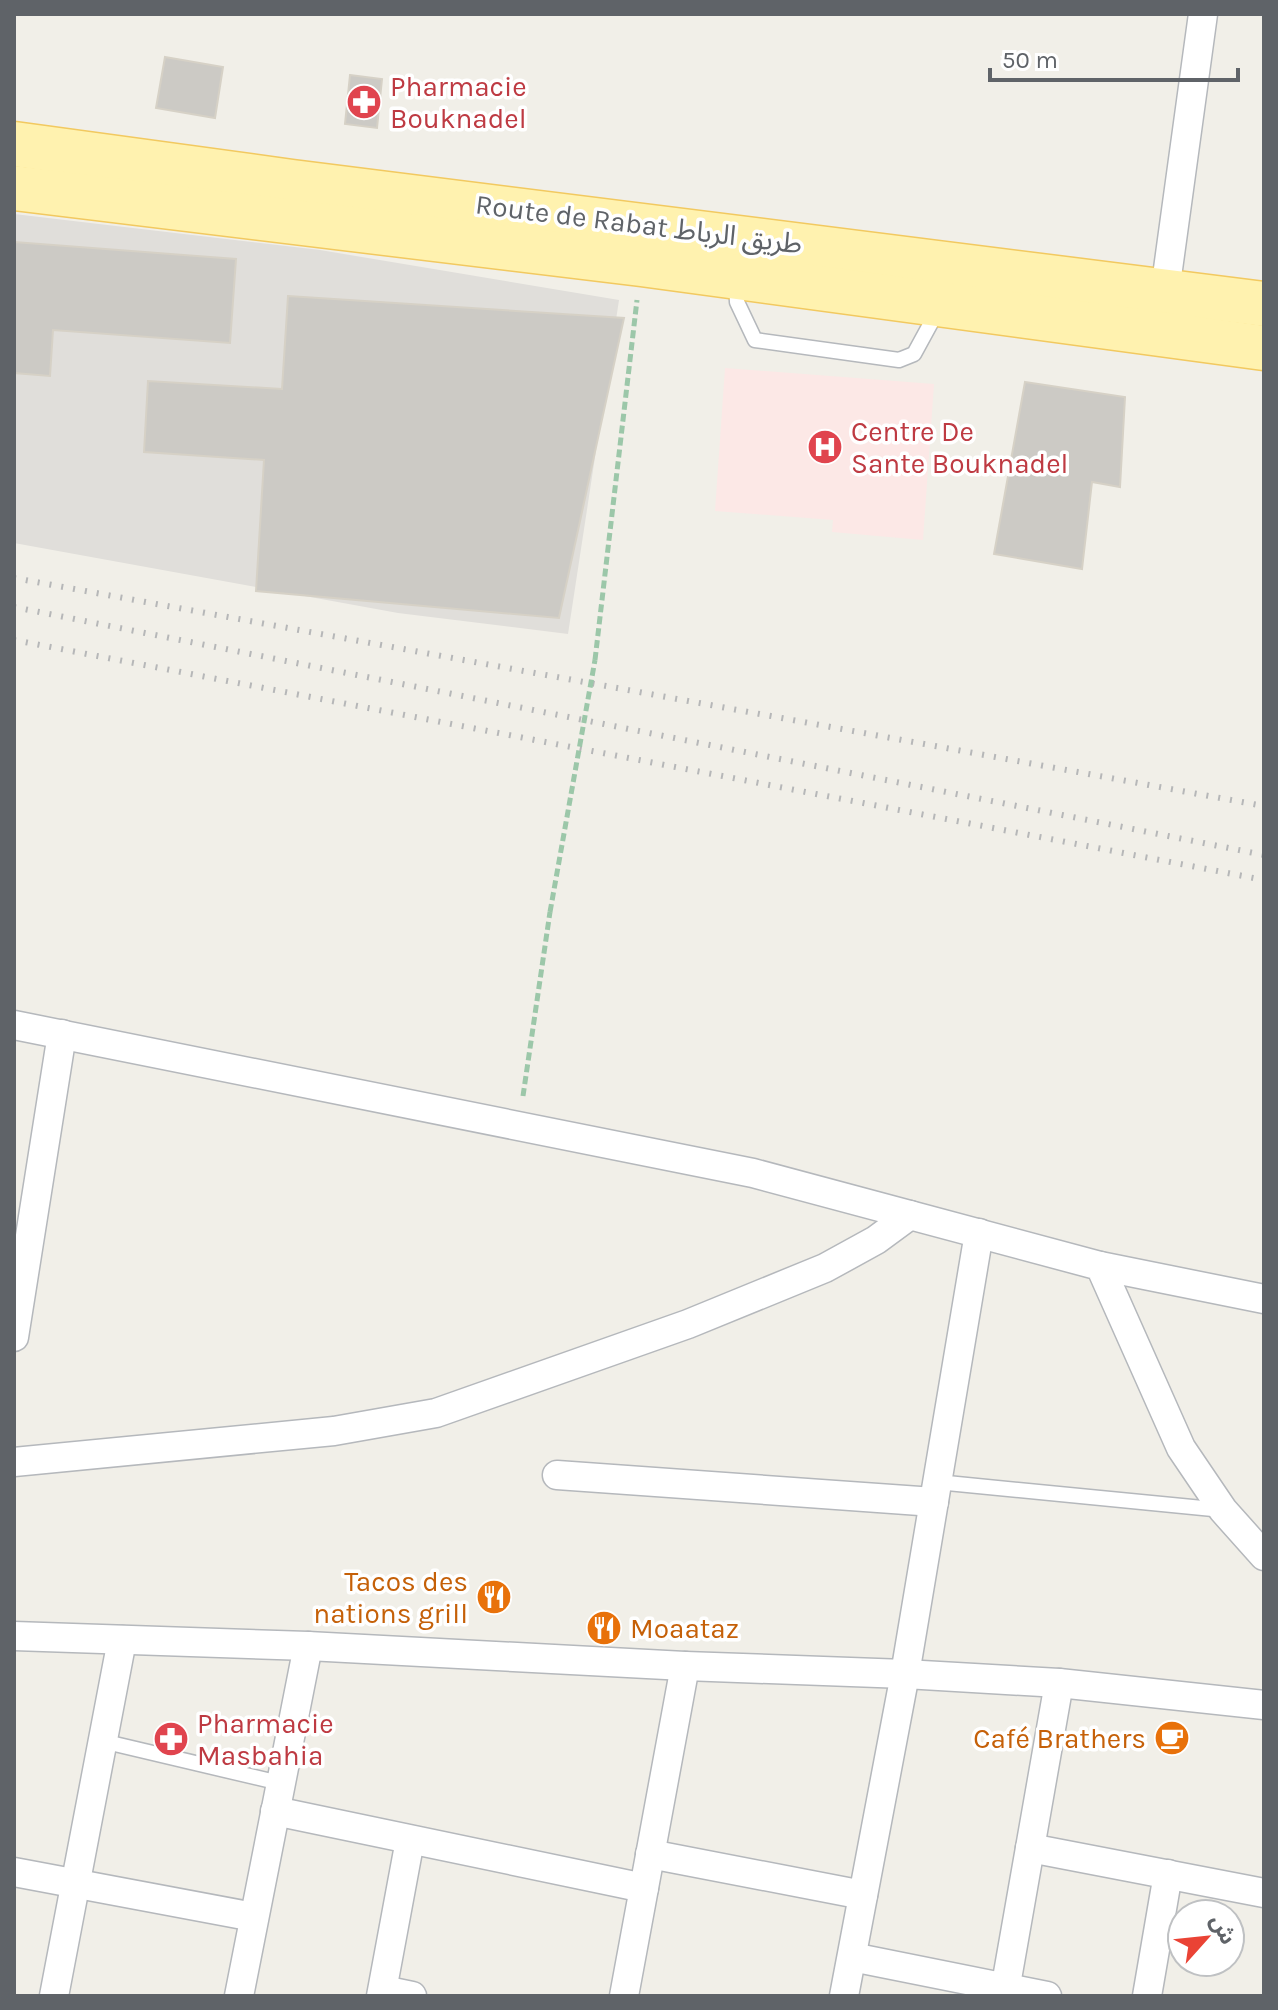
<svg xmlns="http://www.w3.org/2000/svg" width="1278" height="2010" font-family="Karla,'Noto Sans Arabic',sans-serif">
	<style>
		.industrial { fill: #e0deda }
		.medical { fill: #fce8e6 }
		.building { fill: #cccac5; stroke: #d6d1c6; stroke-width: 2 }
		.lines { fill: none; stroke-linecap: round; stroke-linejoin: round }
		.service-casing { stroke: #b5b8bc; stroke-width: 17 }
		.minor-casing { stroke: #b5b8bc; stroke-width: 31 }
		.primary-casing { stroke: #f2c960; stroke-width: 47 }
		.path { stroke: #9cc7a9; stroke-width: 5; stroke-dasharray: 8 4; stroke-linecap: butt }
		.service { stroke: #fff; stroke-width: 14 }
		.minor { stroke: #fff; stroke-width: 28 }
		.primary { stroke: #fff2af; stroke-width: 44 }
		.rail { stroke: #b6b7b8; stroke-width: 6; stroke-dasharray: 2 10; stroke-linecap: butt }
		.path-bridge { stroke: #9cc7a9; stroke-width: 5; stroke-dasharray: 8 4; stroke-linecap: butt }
		.labels { text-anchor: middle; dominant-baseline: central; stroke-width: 7; stroke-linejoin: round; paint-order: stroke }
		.health-label { font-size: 28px; fill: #be3a42; stroke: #fff; text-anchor: start }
		.street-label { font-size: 28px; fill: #5f6368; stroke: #fff }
		.food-label { font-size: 28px; fill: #c56008; stroke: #fff; text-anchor: end }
	</style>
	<rect width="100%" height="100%" fill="#f1efe8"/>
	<path class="industrial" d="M14,214L320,250L619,300L568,634L398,613L14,543Z"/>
	<path class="medical" d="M725,368L934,384L923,540L832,532L833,520L715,511Z"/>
	<g class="building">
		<path d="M165,57L223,67L215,118L156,108Z"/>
		<path d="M350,75L382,79L377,128L345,124Z"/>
		<path d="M14,242L236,259L230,343L53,330L50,376L14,373Z"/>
		<path d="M288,296L624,318L559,618L256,591L264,460L144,452L148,381L282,389Z"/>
		<path d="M1025,382L1125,397L1120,487L1092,482L1082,569L994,554Z"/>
	</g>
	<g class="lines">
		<defs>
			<g id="service">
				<path d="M736,281L737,302L755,340L899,360L914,354L938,310"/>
				<path d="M937,1482L1223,1510"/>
				<path d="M102,1741L280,1783"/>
			</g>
			<g id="minor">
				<path d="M1165,291L1203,14"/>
				<path d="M14,1025L753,1173L1100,1266L1181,1448L1223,1510L1264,1556"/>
				<path d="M1100,1266L1264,1299"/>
				<path d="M14,1337L62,1034"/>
				<path d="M14,1462L334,1431L436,1413L688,1324L825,1268L876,1240L910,1215"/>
				<path d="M557,1475L934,1502"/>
				<path d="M14,1636L308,1646L685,1666L905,1674L1059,1683L1264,1705"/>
				<path d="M275,1811L644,1888L624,1996"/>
				<path d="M1030,1848L1264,1893"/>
				<path d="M650,1854L863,1895"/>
				<path d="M14,1872L254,1917"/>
				<path d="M644,1888L685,1666"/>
				<path d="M852,1957L1047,1996"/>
				<path d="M383,1990L412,1996"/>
				<path d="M54,1996L122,1640"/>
				<path d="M239,1996L308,1646"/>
				<path d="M381,1996L410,1840"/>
				<path d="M844,1996L905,1674L979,1233"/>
				<path d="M1004,1996L1059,1683"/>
				<path d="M1147,1996L1168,1874"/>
			</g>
			<g id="primary">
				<path d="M14,144L292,182L1264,304"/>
				<path d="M14,188L641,264L1264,348"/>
			</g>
		</defs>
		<use href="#service" class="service-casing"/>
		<use href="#minor" class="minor-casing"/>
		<use href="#primary" class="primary-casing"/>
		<g class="path">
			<path d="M595,660L637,300"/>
			<path d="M523,1096L550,912"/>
		</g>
		<use href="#service" class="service"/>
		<use href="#minor" class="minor"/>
		<use href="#primary" class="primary"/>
		<g class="rail">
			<path d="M14,578L1264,806"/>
			<path d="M14,607L1264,855"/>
			<path d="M14,640L1264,880"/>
		</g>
		<path class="path-bridge" d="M550,912L595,660"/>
	</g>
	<defs>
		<symbol id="pharmacy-disc" viewBox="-11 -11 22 22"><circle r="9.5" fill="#e0444e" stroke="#fff"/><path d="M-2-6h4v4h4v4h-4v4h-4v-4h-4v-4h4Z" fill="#fff"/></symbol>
		<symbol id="hospital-disc" viewBox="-11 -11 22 22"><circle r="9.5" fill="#e0444e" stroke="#fff"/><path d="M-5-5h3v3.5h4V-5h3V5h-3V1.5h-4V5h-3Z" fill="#fff"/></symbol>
		<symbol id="restaurant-disc" viewBox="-11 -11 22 22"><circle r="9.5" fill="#e8710a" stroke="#fff"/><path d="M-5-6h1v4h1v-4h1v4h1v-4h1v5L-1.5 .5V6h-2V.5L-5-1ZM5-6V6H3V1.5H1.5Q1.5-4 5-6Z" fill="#fff"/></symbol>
		<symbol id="cafe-disc" viewBox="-11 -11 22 22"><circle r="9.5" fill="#e8710a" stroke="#fff"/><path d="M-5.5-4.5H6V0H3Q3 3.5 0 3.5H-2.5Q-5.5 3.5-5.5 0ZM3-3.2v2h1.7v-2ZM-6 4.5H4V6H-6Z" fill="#fff"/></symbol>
	</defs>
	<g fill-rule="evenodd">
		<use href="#pharmacy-disc" x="344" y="82" width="40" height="40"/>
		<use href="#hospital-disc" x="805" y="427" width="40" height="40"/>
		<use href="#restaurant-disc" x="474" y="1577" width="40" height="40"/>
		<use href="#restaurant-disc" x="584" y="1608" width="40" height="40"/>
		<use href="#cafe-disc" x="1152" y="1718" width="40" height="40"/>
		<use href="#pharmacy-disc" x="151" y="1719" width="40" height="40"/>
	</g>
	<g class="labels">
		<g class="health-label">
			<text x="390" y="86">Pharmacie<tspan x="390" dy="32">Bouknadel</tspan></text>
			<text x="851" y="431">Centre De<tspan x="851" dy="32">Sante Bouknadel</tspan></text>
			<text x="197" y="1723">Pharmacie<tspan x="197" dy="32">Masbahia</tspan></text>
		</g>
		<g class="street-label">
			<text transform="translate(639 224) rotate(7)">Route de Rabat طريق الرباط</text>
		</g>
		<g class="food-label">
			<text x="468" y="1581">Tacos des<tspan x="468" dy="32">nations grill</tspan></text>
			<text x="630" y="1628" text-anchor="start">Moaataz</text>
			<text x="1146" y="1738">Café Brathers</text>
		</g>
	</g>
	<rect width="1278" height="2010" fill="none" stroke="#5f6368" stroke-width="32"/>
	<g transform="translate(1206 1938) rotate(63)"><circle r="38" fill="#ffffff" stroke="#bfc1c3" stroke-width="2"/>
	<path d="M0-6L14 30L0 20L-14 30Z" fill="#ea4335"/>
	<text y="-12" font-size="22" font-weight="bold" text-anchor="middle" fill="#5f6368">ش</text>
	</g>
	<path d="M990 68v12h248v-12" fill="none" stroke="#5f6368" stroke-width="4"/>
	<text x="1002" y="68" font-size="24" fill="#5f6368" stroke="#ffffff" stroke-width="6" paint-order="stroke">50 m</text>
</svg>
